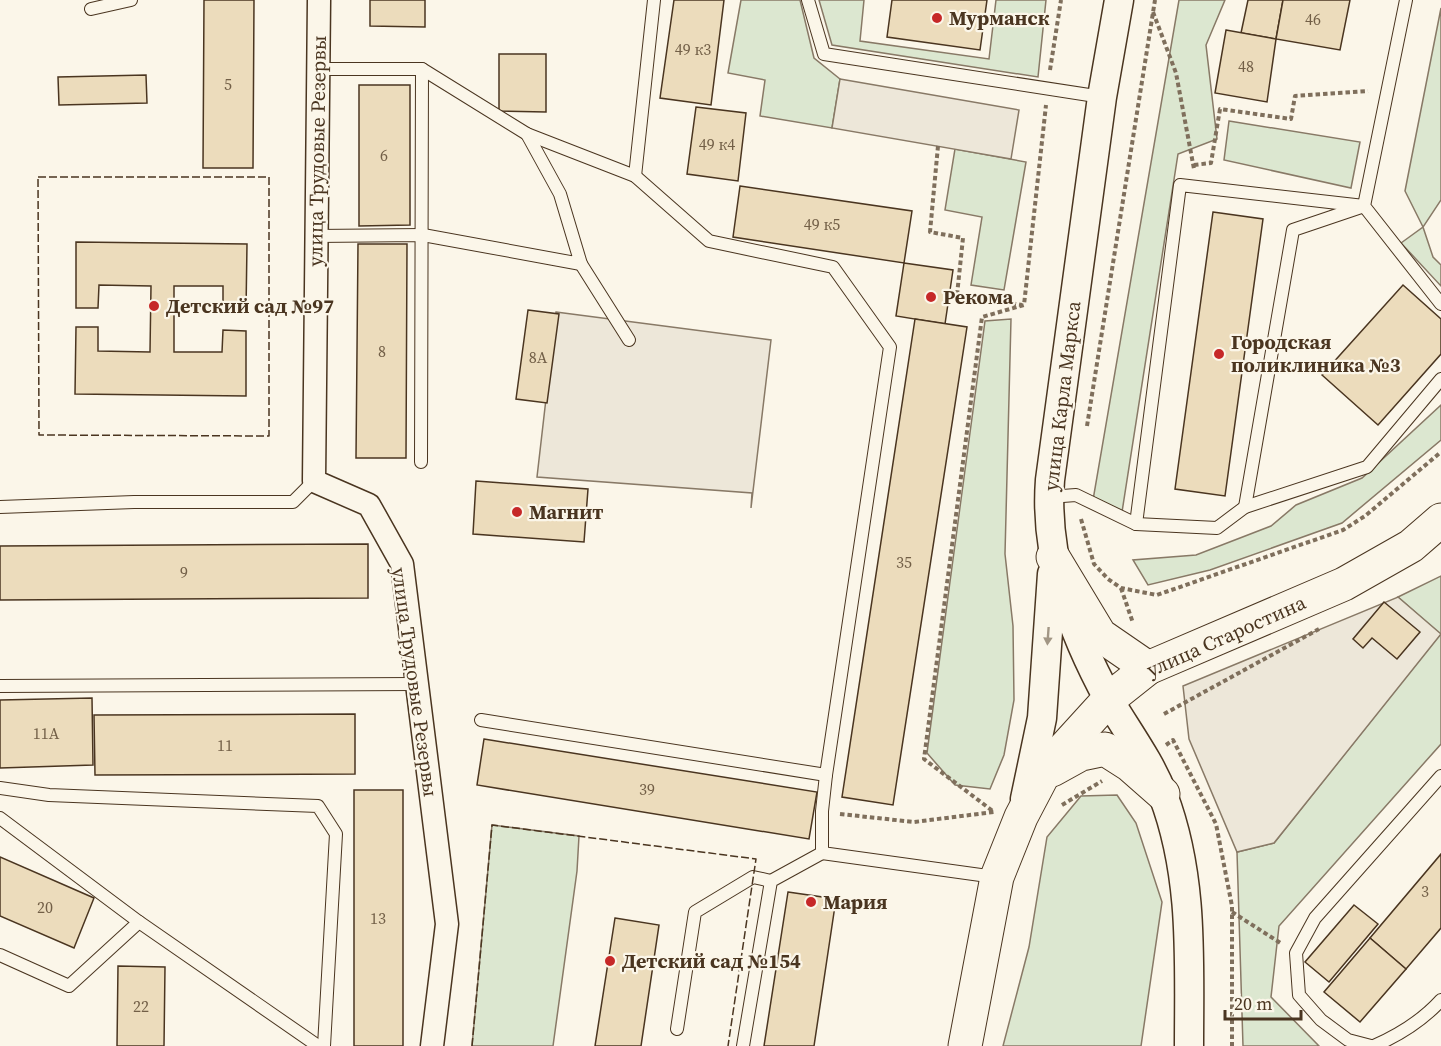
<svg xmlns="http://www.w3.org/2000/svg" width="1441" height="1046" font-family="'Source Serif 4',serif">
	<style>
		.green { fill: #dce7d0; stroke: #887966; stroke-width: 1.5 }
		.parking { fill: #ede7d9; stroke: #887966; stroke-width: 1.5 }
		.building { fill: #ecdcbc; stroke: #4a3520; stroke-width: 1.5 }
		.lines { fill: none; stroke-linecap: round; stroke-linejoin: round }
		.service-casing { stroke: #4a3520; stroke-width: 14 }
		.minor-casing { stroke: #4a3520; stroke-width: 25 }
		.tertiary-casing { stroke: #4a3520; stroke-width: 31 }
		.secondary-casing { stroke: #4a3520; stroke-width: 35 }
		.path { stroke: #7f6f5c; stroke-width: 4; stroke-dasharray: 4.5 3; stroke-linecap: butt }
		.service { stroke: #fbf6e9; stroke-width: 12 }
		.minor { stroke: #fbf6e9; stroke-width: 22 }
		.tertiary { stroke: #fbf6e9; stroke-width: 28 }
		.secondary { stroke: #fbf6e9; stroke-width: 33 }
		.fence { stroke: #4a3520; stroke-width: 1.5; stroke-dasharray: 8 3; stroke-linecap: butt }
		.oneway { fill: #a29684 }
		.poi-dot { fill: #c62828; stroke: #fbf6e9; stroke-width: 2 }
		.labels { text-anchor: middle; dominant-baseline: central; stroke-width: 4.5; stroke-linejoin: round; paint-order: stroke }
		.number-label { font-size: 16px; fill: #725f47 }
		.poi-label { font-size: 20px; font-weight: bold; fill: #4a3520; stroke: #fbf6e9; text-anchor: start }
		.street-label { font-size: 20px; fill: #4a3520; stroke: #fbf6e9 }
	</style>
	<rect width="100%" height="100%" fill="#fbf6e9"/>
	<g class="green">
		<path d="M741,0H800L814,58L840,79L832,128L760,116L765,80L728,73Z"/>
		<path d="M819,0H864L860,41L989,59L996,0H1046L1038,77L832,45Z"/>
		<path d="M1179,0H1225L1206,45L1217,139L1178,154L1122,512L1093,500Z"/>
		<path d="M1441,8V200L1423,227L1433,257L1441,265V286L1401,243L1423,227L1405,191Z"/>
		<path d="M1229,121L1360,142L1351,188L1224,160Z"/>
		<path d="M955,149L1026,162L1004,290L971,285L982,217L945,210Z"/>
		<path d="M1011,319L1005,554L1013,626L1014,700L1004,755L990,789L955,785L927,753L985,321Z"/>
		<path d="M1441,405V440L1342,523L1210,570L1148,585L1133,560L1196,555L1271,526L1296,505L1362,478Z"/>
		<path d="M1441,576V744L1279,926L1271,997L1319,1046H1243L1237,852L1274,843L1440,634L1398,597Z"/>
		<path d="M1117,795L1136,823L1162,902L1141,1046H1003L1029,947L1047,837L1081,796Z"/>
		<path d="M492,825L579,836L577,871L553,1046H472Z"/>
	</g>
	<g class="parking">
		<path d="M840,79L1019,110L1011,159L832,128Z"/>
		<path d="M556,312L771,340L751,508L752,493L537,477Z"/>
		<path d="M1398,597L1441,634L1274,843L1237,852L1189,739L1183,686Z"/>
	</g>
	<g class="building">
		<path d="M204,0H254L253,168H203Z"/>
		<path d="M370,0H425V27L370,26Z"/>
		<path d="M674,0H724L711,105L660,98Z"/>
		<path d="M892,0H987L980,50L887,37Z"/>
		<path d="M1248,0H1283L1276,39L1241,33Z"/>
		<path d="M1283,0H1350L1340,50L1276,39Z"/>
		<path d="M1226,30L1276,39L1267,102L1215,93Z"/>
		<path d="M499,54H546V112L499,111Z"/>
		<path d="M146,75L147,103L59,105L58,77Z"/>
		<path d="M359,85H410V225L359,226Z"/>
		<path d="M696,107L746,113L738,181L687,174Z"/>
		<path d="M740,186L912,211L904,263L733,237Z"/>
		<path d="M1213,212L1263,219L1225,496L1175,489Z"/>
		<path d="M76,242L247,244L246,311H223V286H174V352H222L223,330L246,331V396L75,394L76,327H98V351L150,352L151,286L99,285L98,308H76Z"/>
		<path d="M358,244H407L406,458H356Z"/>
		<path d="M904,263L953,270L945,324L896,316Z"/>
		<path d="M1403,285L1441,319V354L1378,425L1322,375Z"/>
		<path d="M528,310L559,314L547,403L516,399Z"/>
		<path d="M915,319L967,327L893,805L842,797Z"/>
		<path d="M476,481L588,489L584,542L473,534Z"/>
		<path d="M368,544V598L0,600V546Z"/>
		<path d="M1384,602L1420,632L1397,659L1372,638L1363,648L1353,639Z"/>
		<path d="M92,698L93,765L0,768V700Z"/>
		<path d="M355,714V774L95,775L94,715Z"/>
		<path d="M484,739L817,792L809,839L477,785Z"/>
		<rect x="354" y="790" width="49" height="256"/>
		<path d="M1441,854V928L1406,969L1370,938Z"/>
		<path d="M0,857L94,898L74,948L0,916Z"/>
		<path d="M788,892L836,899L814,1046H764Z"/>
		<path d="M1354,905L1378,924L1329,982L1305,962Z"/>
		<path d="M615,918L659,925L641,1046H595Z"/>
		<path d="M1370,938L1406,969L1360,1022L1324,992Z"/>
		<path d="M118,966L165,967L164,1046H117Z"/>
	</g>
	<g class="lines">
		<defs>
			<g id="service">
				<path d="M808,0L824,54L1102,97"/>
				<path d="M1406,0L1364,206L1441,304"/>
				<path d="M91,9L131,0"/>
				<path d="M319,69H422L527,134L635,176L709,241L833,267L890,347L826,775L822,811V853L995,877"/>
				<path d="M635,176L654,0"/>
				<path d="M315,236L423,235L581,264L560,194L527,134"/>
				<path d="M581,264L629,340"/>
				<path d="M421,462L422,69"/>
				<path d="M1049,497L1076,495L1136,524L1217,528L1245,507L1367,467L1441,379"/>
				<path d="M0,507L134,502H293L314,481"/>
				<path d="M1136,524L1180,185L1364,206L1293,230L1245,507"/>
				<path d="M0,686L415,684"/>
				<path d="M481,720L826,775"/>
				<path d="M0,788L49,795L318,806L336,834L324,1046"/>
				<path d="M0,818L139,922"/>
				<path d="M0,955L69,986L139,922L318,1046"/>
				<path d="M677,1029L695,912L753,877L771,881"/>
				<path d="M743,1046L771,881L822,853"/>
				<path d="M1371,1046L1348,1040L1321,1020L1299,995L1296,953L1315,918L1441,776"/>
				<path d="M1374,1046C1399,1035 1422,1021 1441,1000"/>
			</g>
			<path id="minor" d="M319,0L314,481L369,505L402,564L447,924L432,1046"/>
			<g id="tertiary">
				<path d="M1119,0L1102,97L1050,480C1044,558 1072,632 1109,700C1127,731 1150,761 1163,795C1194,876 1189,961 1189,1046"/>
				<path d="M1025,799L1042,718L1052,574"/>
			</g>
			<g id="secondary">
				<path d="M1053,557L1100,635L1148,668"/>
				<path d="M1052,770L1081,754L1105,749L1130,765L1163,794"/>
				<path d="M965,1046L997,877L1021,817L1043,775L1058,755L1109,699L1148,668L1344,584L1411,546L1441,520"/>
			</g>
		</defs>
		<use href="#service" class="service-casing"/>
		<use href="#minor" class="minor-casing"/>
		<use href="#tertiary" class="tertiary-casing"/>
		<use href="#secondary" class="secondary-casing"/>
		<g class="path">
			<path d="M1153,12L1176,73L1194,169"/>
			<path d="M1050,70L1061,0"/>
			<path d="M938,146L930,232L963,238L957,295L1022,305"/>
			<path d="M1194,165L1211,163L1220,109L1291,119L1295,96L1368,91"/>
			<path d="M1087,426L1155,0"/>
			<path d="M1081,519L1094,564L1108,579L1121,588L1157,595L1343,530L1365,516L1441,452"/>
			<path d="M1121,588L1133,623"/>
			<path d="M1164,714L1319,629"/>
			<path d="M1166,745L1173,740L1216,824L1232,906V1046"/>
			<path d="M1062,805L1102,781"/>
			<path d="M840,814L914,822L994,812L924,759L982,317L1024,305L1046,105"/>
			<path d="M1232,912L1282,944"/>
		</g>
		<use href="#service" class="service"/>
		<use href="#minor" class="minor"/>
		<use href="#tertiary" class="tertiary"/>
		<use href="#secondary" class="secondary"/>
		<g class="fence">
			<path d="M38,177H269V436L39,435Z"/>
			<path d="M472,1046L492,825L756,859L728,1046"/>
		</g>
	</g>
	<defs><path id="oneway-solid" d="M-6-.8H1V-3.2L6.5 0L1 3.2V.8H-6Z" transform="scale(1.5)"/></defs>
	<use class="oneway" href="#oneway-solid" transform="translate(1048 636) rotate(94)"/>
	<g class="poi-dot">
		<circle cx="937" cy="18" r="6"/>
		<circle cx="931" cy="297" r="6"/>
		<circle cx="154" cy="306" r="6"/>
		<circle cx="1219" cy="354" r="6"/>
		<circle cx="517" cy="512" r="6"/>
		<circle cx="811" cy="902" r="6"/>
		<circle cx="610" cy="961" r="6"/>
	</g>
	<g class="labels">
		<g class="number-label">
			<text x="1313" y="19">46</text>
			<text x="693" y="49">49 к3</text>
			<text x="1246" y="66">48</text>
			<text x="228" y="84">5</text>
			<text x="717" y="144">49 к4</text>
			<text x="384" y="155">6</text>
			<text x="822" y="224">49 к5</text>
			<text x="382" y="351">8</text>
			<text x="538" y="357">8А</text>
			<text x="904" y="562">35</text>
			<text x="184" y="572">9</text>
			<text x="46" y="733">11А</text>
			<text x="225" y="745">11</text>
			<text x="647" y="789">39</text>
			<text x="1425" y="891">3</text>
			<text x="45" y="907">20</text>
			<text x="378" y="918">13</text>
			<text x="141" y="1006">22</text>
		</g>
		<g class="poi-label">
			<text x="949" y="18">Мурманск</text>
			<text x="943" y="297">Рекома</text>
			<text x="166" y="306">Детский сад №97</text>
			<text x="1231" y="342">Городская<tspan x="1231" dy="23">поликлиника №3</tspan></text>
			<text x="529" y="512">Магнит</text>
			<text x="823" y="902">Мария</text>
			<text x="622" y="961">Детский сад №154</text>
		</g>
		<g class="street-label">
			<text transform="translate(317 151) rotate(-89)">улица Трудовые Резервы</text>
			<text transform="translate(1062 396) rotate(-83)">улица Карла Маркса</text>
			<text transform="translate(1226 636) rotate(-24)">улица Старостина</text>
			<text transform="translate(415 682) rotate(82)">улица Трудовые Резервы</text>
		</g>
	</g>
	<path d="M1225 1010v9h76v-9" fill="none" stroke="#4a3520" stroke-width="3"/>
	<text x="1234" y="1010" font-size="18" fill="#4a3520" stroke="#fbf6e9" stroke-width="4.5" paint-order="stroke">20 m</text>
</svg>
